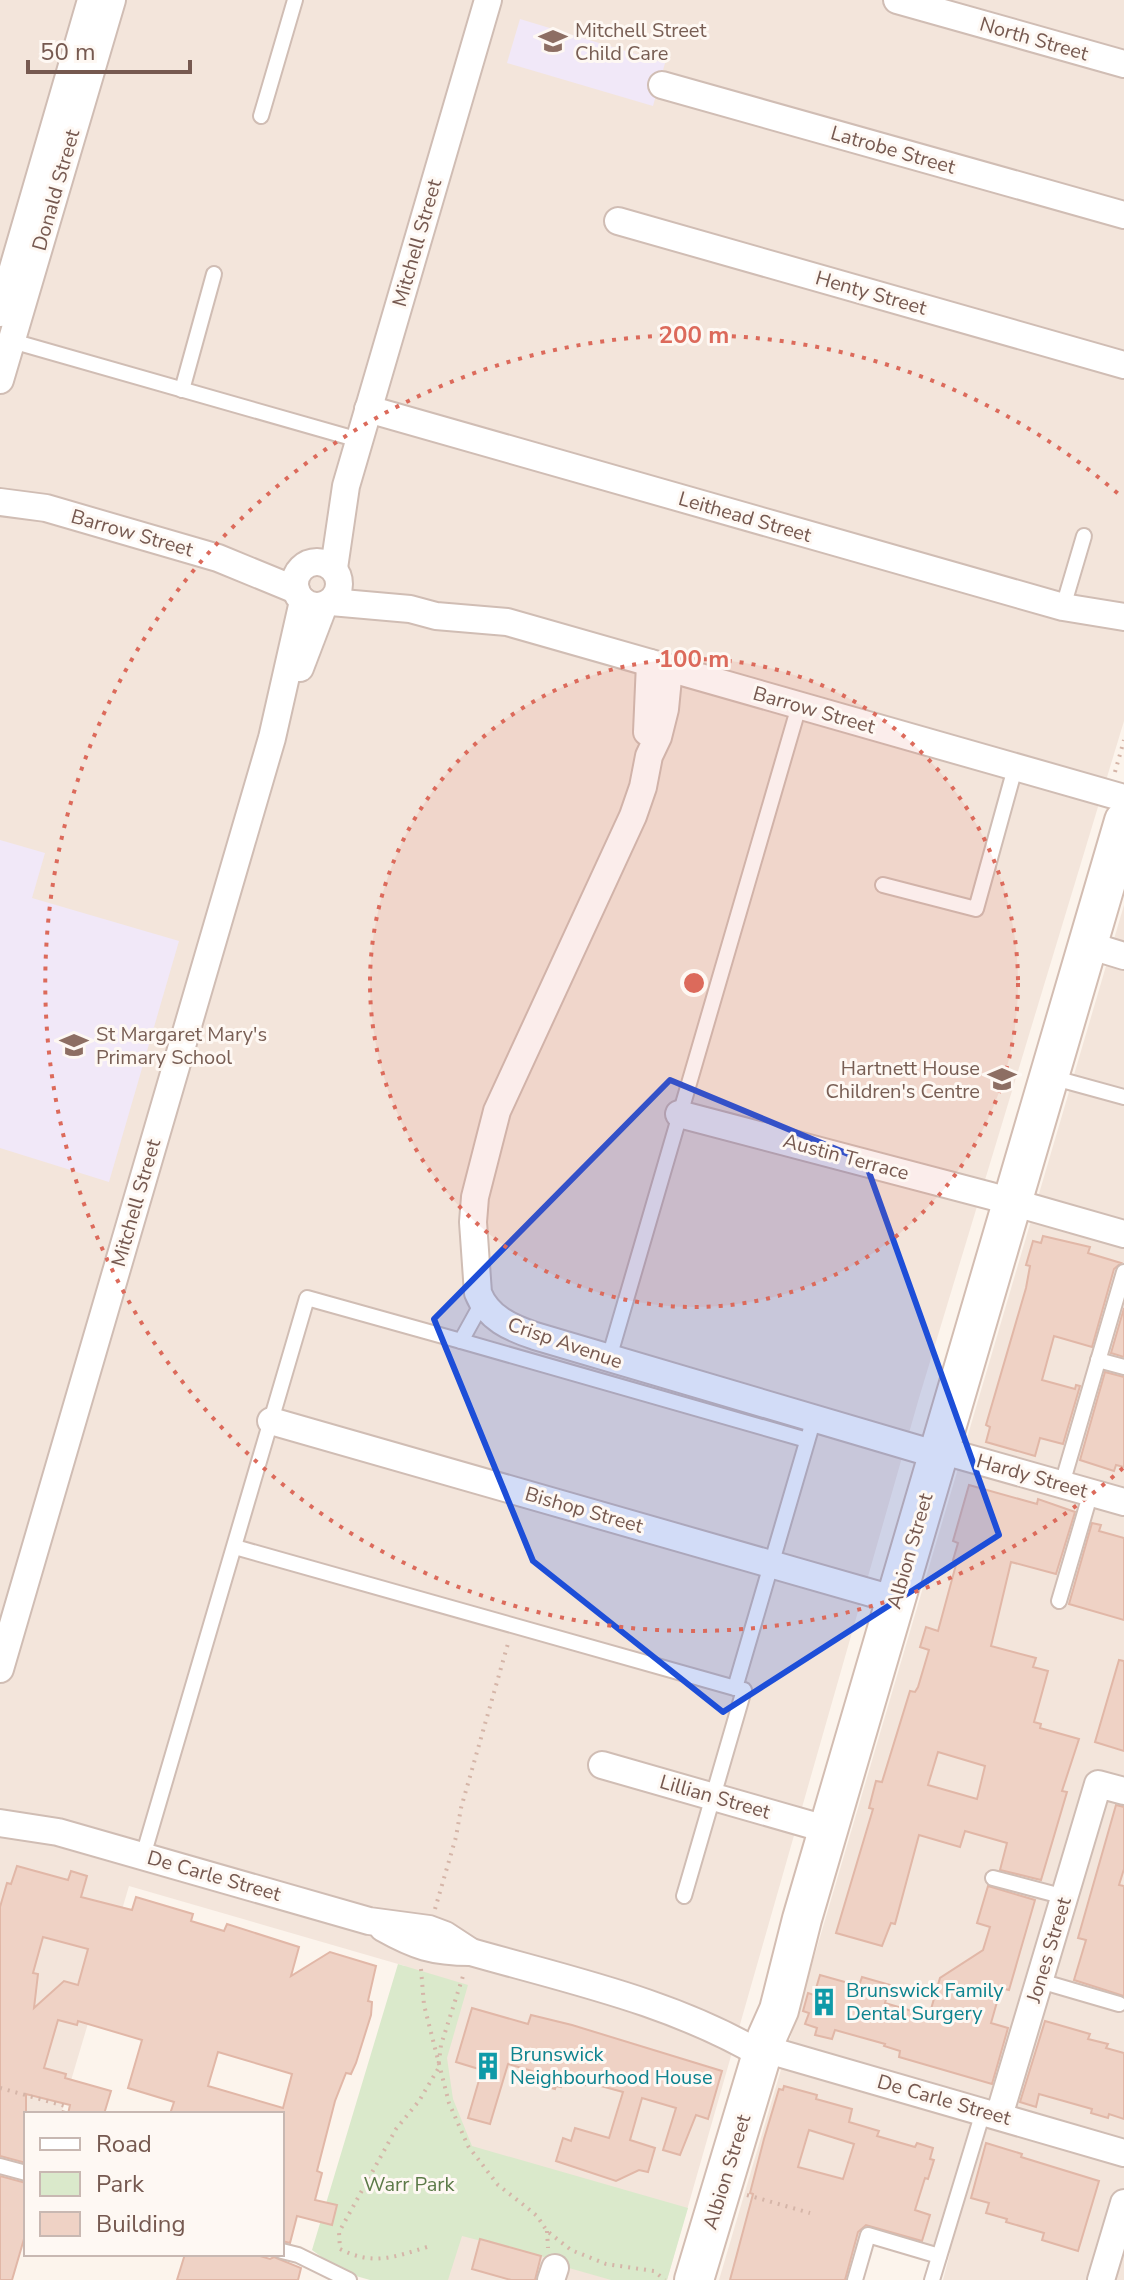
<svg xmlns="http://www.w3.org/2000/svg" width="1124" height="2280" font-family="'Nunito Sans',sans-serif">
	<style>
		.residential { fill: #f3e5db }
		.education { fill: #f1e8f8 }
		.green { fill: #dae9cb }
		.building { fill: #efd2c5; stroke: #e1b7a7; stroke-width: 2; fill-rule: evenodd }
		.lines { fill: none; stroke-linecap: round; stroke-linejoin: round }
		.lane-casing { stroke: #d0bdb4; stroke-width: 18 }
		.street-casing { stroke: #d0bdb4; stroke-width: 30 }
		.secondary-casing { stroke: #d3bdb2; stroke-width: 42 }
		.path { stroke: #d5b5a8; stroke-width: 4; stroke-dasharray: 2 6; stroke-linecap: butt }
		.lane { stroke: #fff; stroke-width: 14 }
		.street { stroke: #fff; stroke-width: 26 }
		.secondary { stroke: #fff; stroke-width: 38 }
		.marked { fill: #1d4ed8; fill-opacity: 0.2; stroke: #1d4ed8; stroke-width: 6; stroke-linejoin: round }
		.ring { fill: none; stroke: #dc6a5b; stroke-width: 4; stroke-dasharray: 4 8 }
		.labels { text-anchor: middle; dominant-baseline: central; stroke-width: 6; stroke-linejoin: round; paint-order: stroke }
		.education-label { font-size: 20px; fill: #785e54; stroke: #fef8f3; text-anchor: start }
		.street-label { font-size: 20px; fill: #765950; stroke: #fef8f3 }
		.culture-label { font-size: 20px; fill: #0d838f; stroke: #fef8f3; text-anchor: start }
		.park-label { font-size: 20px; fill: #5c7a48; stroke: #fef8f3 }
		.centre { fill: #dc6a5b; stroke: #fef8f3; stroke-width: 4 }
		.ring-label { font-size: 24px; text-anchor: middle; font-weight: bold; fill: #dc6a5b; stroke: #fef8f3; stroke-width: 6; stroke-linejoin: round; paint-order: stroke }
	</style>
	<rect width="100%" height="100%" fill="#fcf4ec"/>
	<g class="residential">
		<path d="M0,0H1124V721L919,1398L667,2280H370L405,1966L129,1886L61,2114H26L0,2151Z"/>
		<path d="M1124,905V2280H943L950,2253L865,2228L849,2280H719Z"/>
	</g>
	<g class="education">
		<path d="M520,19L665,63L653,106L507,63Z"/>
		<path d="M0,840L45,853L32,898L179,941L109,1182L0,1148Z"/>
	</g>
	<path class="green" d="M398,1964L468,1985L447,2058L453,2099L472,2146L688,2208L667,2280H611L569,2268L541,2256L462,2236L448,2280H370L342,2272L312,2250Z"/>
	<g class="building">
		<path d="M1043,1236L1090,1247L1088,1253L1121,1263L1114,1269L1092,1347L1054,1336L1042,1380L1075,1389L1076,1385L1080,1386L1063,1444L1040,1438L1035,1456L986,1442L990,1427L986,1425L1026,1288L1030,1266L1026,1265L1033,1241L1041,1243Z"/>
		<path d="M1124,1308V1357L1111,1353Z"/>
		<path d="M1105,1372L1124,1377V1467L1116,1465L1114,1471L1080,1460Z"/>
		<path d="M969,1485L1037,1504L1038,1499L1075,1512L1056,1574L1011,1562L991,1646L1036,1658L1033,1667L1048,1671L1034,1722L1041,1724L1040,1728L1079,1739L1062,1791L1067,1792L1041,1880L1000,1870L1007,1843L965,1831L960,1847L919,1835L895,1924L891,1923L882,1946L836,1933L873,1809L869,1808L876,1781L882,1782L910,1691L915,1692L918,1687L929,1650L920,1647L926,1627L938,1631L957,1561L953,1560L958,1543L953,1541ZM938,1752L985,1766L977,1799L928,1785Z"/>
		<path d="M1092,1523L1101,1525L1099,1531L1124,1538V1620L1069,1604Z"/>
		<path d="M1119,1660L1124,1661V1751L1095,1742Z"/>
		<path d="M1116,1805L1124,1807V1869L1119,1885L1124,1886V1996L1074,1980L1086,1940L1078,1938Z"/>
		<path d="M17,1866L68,1880L71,1871L87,1876L81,1897L132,1910L136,1897L193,1914L191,1921L224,1931L227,1924L299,1947L291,1976L330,1952L376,1966L368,2001L372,2002L371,2015L356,2063L351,2074L346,2073L335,2101L317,2171L322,2173L315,2200L337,2205L332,2225L297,2216L290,2243L282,2241V2114H170L174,2102L128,2088L142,2040L78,2021L77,2025L58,2020L44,2068L66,2074L65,2078L111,2091L104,2114H68L70,2105L26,2094V2163L0,2156V1907L7,1883L11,1884ZM43,1937L88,1949L78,1985L64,1981L34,2008L38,1974L33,1973ZM218,2052L292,2074L283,2108L208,2086Z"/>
		<path d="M988,1886L1035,1900L1009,1990L1001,1988L991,2023L1008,2028L992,2084L899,2057L900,2051L884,2046L885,2044L835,2030L832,2039L815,2035L817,2028L805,2024L809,2013L803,2011L808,1993L814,1995L820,1975L859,1986L862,1977L890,1985L885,2003L929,2016L940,1978L983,1950L990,1927L977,1923Z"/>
		<path d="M472,2008L528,2024L531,2015L572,2025L722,2071L708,2119L696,2115L680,2155L663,2150L676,2108L642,2098L630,2140L655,2148L648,2172L639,2170L616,2181L556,2161L563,2138L571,2141L575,2128L609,2138L623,2092L586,2082L585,2085L563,2080L561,2087L556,2086L555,2089L536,2084L539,2073L508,2064L490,2124L468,2118L482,2070L456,2062Z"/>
		<path d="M1045,2021L1090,2034L1088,2039L1108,2044L1106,2048L1124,2053V2119L1109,2114L1108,2118L1091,2113L1092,2109L1039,2094L1036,2107L1020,2102Z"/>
		<path d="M784,2086L817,2095L816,2099L852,2109L849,2122L879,2131L877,2136L915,2147L917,2143L933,2148L930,2159L934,2160L928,2179L925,2178L915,2210L930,2215L922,2241L866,2225L858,2232L845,2280H730L753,2194L750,2193L764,2139L779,2089L783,2090ZM809,2130L854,2144L843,2179L798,2167Z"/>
		<path d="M986,2143L1022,2154L1021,2157L1099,2181L1078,2251L1042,2240L1044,2233L1006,2222L1007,2219L986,2213L989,2203L971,2198Z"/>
		<path d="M0,2176L26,2183V2232L12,2280H0Z"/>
		<path d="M480,2239L541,2256L535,2280H511L472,2269Z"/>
		<path d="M185,2254H253L270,2259L274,2257L301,2268L298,2280H177Z"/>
	</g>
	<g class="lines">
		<defs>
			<g id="lane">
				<path d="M261,116L295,0"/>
				<path d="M12,341L359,440"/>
				<path d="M182,390L214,274"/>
				<path d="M1063,607L1084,536"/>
				<path d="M883,885L976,909L1015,768"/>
				<path d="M1051,1077L1124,1097"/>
				<path d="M461,1341L807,1440"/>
				<path d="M609,1358L799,706"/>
				<path d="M1098,1360L1124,1367"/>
				<path d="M1062,1484L1124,1272"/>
				<path d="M235,1547L735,1688"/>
				<path d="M1059,1601L1091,1492"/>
				<path d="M143,1856L307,1298L461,1341L482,1303"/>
				<path d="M993,1878L1065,1897"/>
				<path d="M684,1896L744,1690L735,1688L814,1418"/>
				<path d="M1040,1981L1119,2004"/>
				<path d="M0,2166L26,2173"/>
				<path d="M282,2251L298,2255L349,2280"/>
				<path d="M855,2280L868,2235L939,2256"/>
				<path d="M932,2280L983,2112"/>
			</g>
			<g id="street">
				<path d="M897,0L1124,64"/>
				<path d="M662,85L1124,215"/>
				<path d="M618,221L1124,365"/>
				<path d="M0,313L91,0"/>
				<path d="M0,380L112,0"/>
				<path d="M368,409L1063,607L1124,617"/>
				<path d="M0,502L46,508L218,558L296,590"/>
				<circle cx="317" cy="584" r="22"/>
				<path d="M334,568L346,486L488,0"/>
				<path d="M331,602L410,609L436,616L507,622L1124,798"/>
				<path d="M300,668L324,605"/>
				<path d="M669,668L665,709L658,737L649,756L643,787L633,816L497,1111L475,1197L473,1222L478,1293C488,1318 511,1328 535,1336L938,1455"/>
				<path d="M647,732L650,663"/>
				<path d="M1088,945L1124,956"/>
				<path d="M679,1114L991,1196L1124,1234"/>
				<path d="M271,1421L896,1600"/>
				<path d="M940,1450L1124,1502"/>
				<path d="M0,1669L272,738L303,601"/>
				<path d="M602,1765L829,1830"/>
				<path d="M0,1823L58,1832L369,1921L429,1929L445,1935L471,1952C569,1980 673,2002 762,2055"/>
				<path d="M383,1928C415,1946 433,1952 471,1952"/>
				<path d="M765,2046L782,2054L1124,2153"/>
				<path d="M999,2116L1098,1784L1124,1791"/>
				<path d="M551,2280L555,2268"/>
				<path d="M1101,2280L1124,2203"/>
			</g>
			<path id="secondary" d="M694,2280L767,2037L779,2010L802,1919L1124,821"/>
		</defs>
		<use href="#lane" class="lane-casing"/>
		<use href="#street" class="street-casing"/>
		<use href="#secondary" class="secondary-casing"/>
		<g class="path">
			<path d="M1115,772L1124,740"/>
			<path d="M435,1909L456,1837L461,1808L509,1640"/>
			<path d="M421,1969L424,2005L449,2103L468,2146L498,2185L525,2206L537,2216L547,2231L571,2250L606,2264L654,2271L665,2280"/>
			<path d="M0,2088L65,2106L63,2114"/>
			<path d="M747,2195L810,2213"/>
			<path d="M547,2231L548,2248"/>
			<path d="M427,2247C394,2257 373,2266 340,2249L339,2232L396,2129L419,2101L438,2069L441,2045L464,1973"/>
		</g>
		<use href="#lane" class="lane"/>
		<use href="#street" class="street"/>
		<use href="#secondary" class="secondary"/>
	</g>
	<path class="marked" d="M670,1080L865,1161L999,1535L723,1712L533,1561L434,1319Z"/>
	<circle cx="694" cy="983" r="324" fill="#dc6a5b" fill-opacity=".12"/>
	<g class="ring">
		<circle cx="694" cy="983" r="324"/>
		<path d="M1123 1468A648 648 0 1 1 1123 498"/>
	</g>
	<defs>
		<symbol id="school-bare" viewBox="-9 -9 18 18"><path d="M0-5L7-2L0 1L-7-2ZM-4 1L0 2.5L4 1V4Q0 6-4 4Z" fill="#8d6e63" stroke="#fef8f3" stroke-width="2.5" paint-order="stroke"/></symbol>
		<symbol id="building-bare" viewBox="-9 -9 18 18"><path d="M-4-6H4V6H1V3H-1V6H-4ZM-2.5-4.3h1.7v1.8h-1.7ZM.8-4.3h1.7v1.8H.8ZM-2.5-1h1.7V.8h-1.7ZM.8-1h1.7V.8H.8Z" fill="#0f9aa8" stroke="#fef8f3" stroke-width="2.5" paint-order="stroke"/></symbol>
	</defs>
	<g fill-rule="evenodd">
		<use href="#school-bare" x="533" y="21" width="40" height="40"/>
		<use href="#school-bare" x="54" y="1025" width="40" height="40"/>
		<use href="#school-bare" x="982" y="1059" width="40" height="40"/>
		<use href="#building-bare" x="804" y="1982" width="40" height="40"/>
		<use href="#building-bare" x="468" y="2046" width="40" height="40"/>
	</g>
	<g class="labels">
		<g class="education-label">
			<text x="575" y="30">Mitchell Street<tspan x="575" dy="23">Child Care</tspan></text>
			<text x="96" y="1034">St Margaret Mary's<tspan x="96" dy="23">Primary School</tspan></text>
			<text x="980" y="1068" text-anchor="end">Hartnett House<tspan x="980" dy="23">Children's Centre</tspan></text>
		</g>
		<g class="street-label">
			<text transform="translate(1034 39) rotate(16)">North Street</text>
			<text transform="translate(893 150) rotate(16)">Latrobe Street</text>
			<text transform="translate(56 190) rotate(-74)">Donald Street</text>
			<text transform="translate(417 243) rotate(-74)">Mitchell Street</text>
			<text transform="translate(871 293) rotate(16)">Henty Street</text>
			<text transform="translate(745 517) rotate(16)">Leithead Street</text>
			<text transform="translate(132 533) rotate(16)">Barrow Street</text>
			<text transform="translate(814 710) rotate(16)">Barrow Street</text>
			<text transform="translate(846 1157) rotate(15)">Austin Terrace</text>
			<text transform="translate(136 1203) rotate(-74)">Mitchell Street</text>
			<text transform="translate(565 1343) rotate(19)">Crisp Avenue</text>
			<text transform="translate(1032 1476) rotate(16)">Hardy Street</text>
			<text transform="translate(584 1510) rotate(16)">Bishop Street</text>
			<text transform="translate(910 1551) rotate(-74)">Albion Street</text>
			<text transform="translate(715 1797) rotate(16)">Lillian Street</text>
			<text transform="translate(214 1876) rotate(16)">De Carle Street</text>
			<text transform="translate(1049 1950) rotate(-73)">Jones Street</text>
			<text transform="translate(944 2100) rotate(16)">De Carle Street</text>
			<text transform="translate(727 2172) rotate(-73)">Albion Street</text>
		</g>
		<g class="culture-label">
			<text x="846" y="1990">Brunswick Family<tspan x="846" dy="23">Dental Surgery</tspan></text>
			<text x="510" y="2054">Brunswick<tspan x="510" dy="23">Neighbourhood House</tspan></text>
		</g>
		<g class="park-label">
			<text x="409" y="2184">Warr Park</text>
		</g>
	</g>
	<circle cx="694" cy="983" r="12" class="centre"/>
	<g class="ring-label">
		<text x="694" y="343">200 m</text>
		<text x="694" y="667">100 m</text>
	</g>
	<rect x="24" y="2112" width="260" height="144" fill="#fef8f3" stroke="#c8b8b2" stroke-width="2"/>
	<rect x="40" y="2138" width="40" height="12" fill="#ffffff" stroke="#c8b8b2" stroke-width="2"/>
	<text x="96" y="2152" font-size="24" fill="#765950">Road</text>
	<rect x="40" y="2172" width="40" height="24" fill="#dae9cb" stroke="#c8b8b2" stroke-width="2"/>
	<text x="96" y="2192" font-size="24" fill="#765950">Park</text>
	<rect x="40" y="2212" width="40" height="24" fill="#efd2c5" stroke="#c8b8b2" stroke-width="2"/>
	<text x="96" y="2232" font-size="24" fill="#765950">Building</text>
	<path d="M28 60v12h162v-12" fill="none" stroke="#765950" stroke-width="4"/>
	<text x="40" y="60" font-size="24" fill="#765950" stroke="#fef8f3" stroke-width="6" paint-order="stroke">50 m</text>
</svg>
